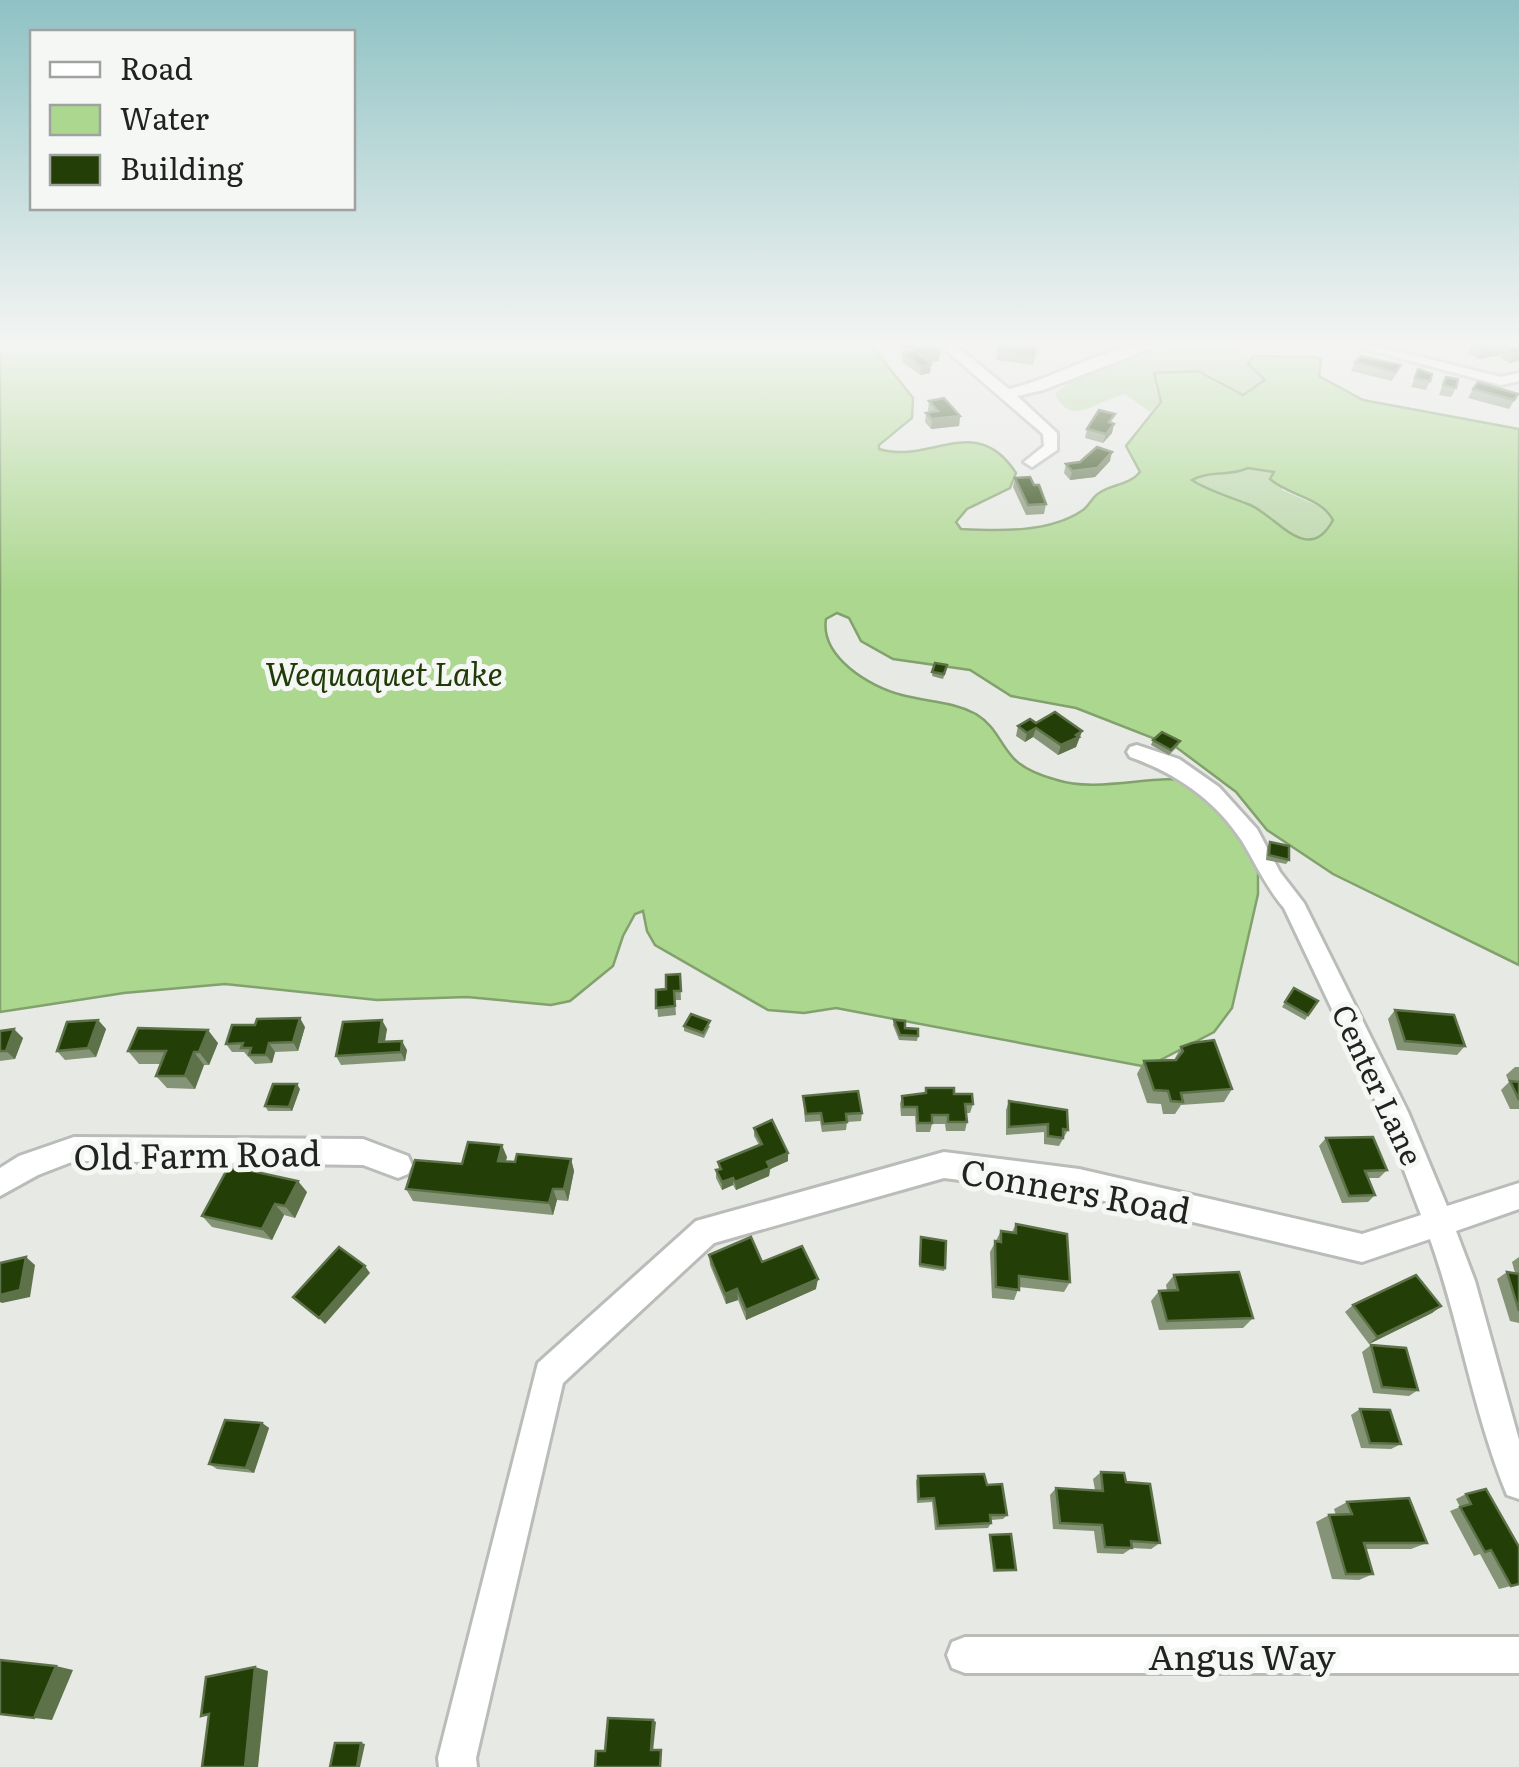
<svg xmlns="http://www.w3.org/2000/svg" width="1519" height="1767" font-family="Literata,serif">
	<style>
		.green { fill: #b7d5a4 }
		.water { fill: #abd78e; stroke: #82a16d; stroke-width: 2.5; fill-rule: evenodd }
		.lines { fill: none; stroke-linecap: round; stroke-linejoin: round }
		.minor-casing { stroke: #b9bcb8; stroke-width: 6 }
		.minor { fill: #fff; fill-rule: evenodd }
		.wall { fill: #859476 }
		.shaded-wall { fill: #5e724a }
		.building { fill: #233f07; stroke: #5e724a; stroke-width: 2.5 }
		.labels { text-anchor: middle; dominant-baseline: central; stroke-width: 10; stroke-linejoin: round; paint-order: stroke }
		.street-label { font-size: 30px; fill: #222321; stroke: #f4f7f3 }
		.water-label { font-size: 32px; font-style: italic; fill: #203b07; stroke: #f4f7f3 }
		.near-street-label { font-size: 35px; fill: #222321; stroke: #f4f7f3 }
	</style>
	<rect width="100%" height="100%" fill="#e7e9e5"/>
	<g class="green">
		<path d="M1164,345H1227L1253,356L1249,364L1265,379L1243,395L1210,375L1167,372L1155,387L1161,402L1150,412L1125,394C1095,401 1070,429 1055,393L1083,372Z"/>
		<path d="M1248,468L1275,472L1282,490L1328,510L1333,519C1308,567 1277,516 1249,505C1231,497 1208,491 1191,480C1211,471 1228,476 1248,468Z"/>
	</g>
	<path class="water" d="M0,345H871L913,398L912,418L879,445V449C930,465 976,411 1016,473L1010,488L967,509L956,522L961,529C999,531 1050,533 1083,510C1090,505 1092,497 1099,493C1112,484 1130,485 1140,472L1126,446L1161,402L1154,373L1198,371L1243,395L1265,380L1248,364L1253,356L1311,357L1321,359L1319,376L1363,400L1519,429V965L1333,874L1267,830L1236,792L1176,747L1076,708L1011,696L970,670L893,659L861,641L849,618L837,613L826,619C820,657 870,687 902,695C928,702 951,701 976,714C994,725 998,739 1010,754C1020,768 1042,776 1057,780C1091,791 1138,779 1173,779L1190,783L1214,802L1258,860V894L1232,1008L1214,1032L1147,1067L836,1008L804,1013L768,1010L655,945L647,931L643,911L635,914L623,936L613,966L570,1001L551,1005L467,997L377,1000L225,984L124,993L0,1012ZM1248,468L1274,472L1270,479C1289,496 1321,497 1333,520C1308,567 1277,516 1250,505C1231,497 1208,491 1192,480C1211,470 1228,477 1248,468Z"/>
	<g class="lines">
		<defs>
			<g id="minor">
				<path d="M940,345H955L1009,389C1059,378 1108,342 1160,345L1043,390L1017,396L1057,433V450L1032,467L1024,462L1044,446L1043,434Z"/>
				<path d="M1351,345H1372L1501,377L1519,373V381L1501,385Z"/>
				<path d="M1137,745L1179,759L1219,787L1257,829L1280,872L1304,903L1408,1112L1447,1206L1519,1183V1209L1456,1231L1475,1281L1519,1440V1499L1507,1495C1473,1412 1460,1323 1430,1239L1362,1262L1079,1195L944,1178L714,1243L563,1383L476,1758L477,1767H439L438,1758L538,1363L696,1221L944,1152L1079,1169L1362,1234L1421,1215L1386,1123L1284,908C1266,887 1256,864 1242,841C1215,800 1176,773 1130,757L1127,752L1130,747Z"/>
				<path d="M74,1137L363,1139L408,1156L412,1165L408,1174L398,1178L363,1165L74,1161L38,1175L0,1196V1168L19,1156Z"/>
				<path d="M965,1637H1519V1673H965L952,1668L947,1655L952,1642Z"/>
			</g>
		</defs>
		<use href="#minor" class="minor-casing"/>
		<use href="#minor" class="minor"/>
	</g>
	<g class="wall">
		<path d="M897,345H916L915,347L939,361L930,363L931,364L930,373L920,375L902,362L903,353L912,351L913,349L903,350Z"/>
		<path d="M999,345L1035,356L1033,365L996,360Z"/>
		<path d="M1472,345L1519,349V361L1509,363L1500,358L1502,355L1478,359L1468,353Z"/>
		<path d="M1355,362L1401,365L1392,381L1351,371Z"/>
		<path d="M1418,369L1430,381L1426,390L1411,387Z"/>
		<path d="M1446,377L1456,388L1451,397L1439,395Z"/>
		<path d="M1473,389L1518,394L1509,409L1468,398Z"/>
		<path d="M929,401L960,416L959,426L931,429L925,422L926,413L929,412L928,410Z"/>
		<path d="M1113,423L1112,433L1103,443L1085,438L1087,429Z"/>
		<path d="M1110,461L1095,477L1070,480L1064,473L1066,464L1080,462Z"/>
		<path d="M1015,478L1034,485L1046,504L1044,514L1026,515L1013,487Z"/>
		<path d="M935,663L946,670L943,679L932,676Z"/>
		<path d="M1036,723L1082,731L1076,747L1058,755L1033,737L1025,742L1016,736L1018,726Z"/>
		<path d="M1153,740L1180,741L1178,746L1169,755L1151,745Z"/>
		<path d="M1270,842L1289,860L1286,864L1266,860L1267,847Z"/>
		<path d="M680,974L681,1000H675L676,1015L658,1017L656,990L666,989Z"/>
		<path d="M1294,988L1318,1001L1305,1020L1282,1007Z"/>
		<path d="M1395,1010L1465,1046L1457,1055L1397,1050L1388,1019Z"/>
		<path d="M98,1020L106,1029L96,1057L65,1060L57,1051Z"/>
		<path d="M894,1020L918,1036L917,1041L899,1040L893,1025Z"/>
		<path d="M684,1026H710L704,1038L684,1031Z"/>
		<path d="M305,1027L298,1051L275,1052L272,1063L255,1064L244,1052H232L226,1044Z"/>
		<path d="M387,1029L385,1042L407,1050L405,1061L341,1065L336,1056Z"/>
		<path d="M0,1031L23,1038L15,1059L0,1061Z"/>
		<path d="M218,1043L209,1065H204L195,1089L167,1088L156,1076L161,1064H139L128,1051Z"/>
		<path d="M1181,1047L1232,1089L1224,1102L1181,1105L1175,1114H1163L1161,1104L1147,1103L1137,1074L1144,1061L1174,1060Z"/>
		<path d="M1515,1067H1519V1109H1510L1501,1090L1509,1082L1506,1075Z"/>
		<path d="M926,1088L954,1094L973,1104L970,1113H966L967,1122L965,1131H946L945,1124H932L930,1132H916L915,1116H901L900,1104L902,1096L924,1093Z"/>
		<path d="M300,1089L292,1111H268L265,1106Z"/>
		<path d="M803,1096L862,1113L861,1121L847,1122L846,1130L822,1132L820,1121L805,1122Z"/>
		<path d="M1009,1101L1068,1130L1059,1146L1044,1144V1132L1006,1135V1110Z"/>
		<path d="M754,1128L788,1153V1161L770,1169L769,1176L736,1190L733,1185L722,1190L716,1178V1170L719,1169L718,1162L759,1145L754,1136Z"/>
		<path d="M1326,1138L1387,1170L1379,1178H1369L1375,1195L1368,1202L1342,1203L1319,1146Z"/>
		<path d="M507,1157L506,1161L515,1162L571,1159L574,1171L568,1201L557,1200L553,1215L413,1201L406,1189L462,1164Z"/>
		<path d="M307,1192L295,1218L284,1215L272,1240L212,1227L202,1216Z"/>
		<path d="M1016,1224L1070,1282L1064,1292L1019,1287L1014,1300L992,1298L990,1252L1001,1231L1012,1232Z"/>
		<path d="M921,1237L945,1268L944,1271L919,1267Z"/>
		<path d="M709,1255L762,1262L816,1289L746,1320L738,1300L726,1304L710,1265Z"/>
		<path d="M1519,1257V1323L1510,1321L1497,1279L1507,1272L1515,1273L1512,1262Z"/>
		<path d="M1174,1275L1253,1318L1243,1328L1159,1330L1151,1301L1159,1291L1167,1290L1166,1285Z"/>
		<path d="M1353,1305L1441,1306L1432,1313L1369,1344L1345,1312Z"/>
		<path d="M1371,1345L1418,1390L1409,1396L1373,1393L1362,1352Z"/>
		<path d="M1360,1409L1401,1444L1391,1449L1361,1448L1351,1415Z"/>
		<path d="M262,1423L269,1428L254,1473L217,1469L209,1464Z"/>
		<path d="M1101,1472L1126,1482L1160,1543L1151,1549L1132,1548L1123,1554L1097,1553L1094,1531L1053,1529L1050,1495L1056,1488L1095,1490L1093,1479Z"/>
		<path d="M918,1476L987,1485L1007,1515L1003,1519L991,1520V1523L988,1528L935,1530L932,1502L917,1503L916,1481Z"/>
		<path d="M1466,1494L1519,1584L1499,1589L1480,1554L1474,1556L1450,1511L1460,1507L1456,1499Z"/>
		<path d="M1347,1502L1427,1543L1411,1549H1366L1373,1574L1359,1580L1332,1579L1316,1522L1329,1515H1336L1334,1509Z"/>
		<path d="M990,1535L1016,1570L1014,1571L993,1572L989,1537Z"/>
	</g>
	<g class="shaded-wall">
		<path d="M903,345H916L915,348L903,350Z"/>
		<path d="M1507,346L1502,355L1478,359L1482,350Z"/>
		<path d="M940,352L939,361L920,364L921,355Z"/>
		<path d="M1519,353V361L1509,363L1514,354Z"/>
		<path d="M931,364L930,373L920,375L921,366Z"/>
		<path d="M960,416L959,426L931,429L932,419Z"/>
		<path d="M1114,424L1112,433L1103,443L1106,434Z"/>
		<path d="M1112,452L1110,461L1095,477L1070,480L1072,471Z"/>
		<path d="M1036,728L1033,737L1025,742L1027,733Z"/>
		<path d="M1082,731L1076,747L1058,755L1061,745Z"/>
		<path d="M300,1018L305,1027L298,1051L293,1042Z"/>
		<path d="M98,1020L106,1029L96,1057L88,1048Z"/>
		<path d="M382,1020L387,1029L383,1051L379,1042Z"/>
		<path d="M14,1029L23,1038L15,1059L6,1051Z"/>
		<path d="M208,1030L218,1043L209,1065L199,1052Z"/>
		<path d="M402,1041L407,1050L405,1061L401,1052Z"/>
		<path d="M269,1043L275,1052L272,1063L266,1055Z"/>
		<path d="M194,1052L204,1065L195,1089L185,1076Z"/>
		<path d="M297,1084L300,1089L292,1111L289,1107Z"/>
		<path d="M502,1145L507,1157L502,1172L498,1161Z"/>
		<path d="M788,1153V1161L770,1169L769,1176L736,1190L735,1182L767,1162Z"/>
		<path d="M571,1159L574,1171L568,1201L564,1189Z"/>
		<path d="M733,1178V1185L722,1190V1182Z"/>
		<path d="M298,1181L307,1192L295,1218L285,1206Z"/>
		<path d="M553,1189L557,1200L553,1215L549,1203Z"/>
		<path d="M275,1204L284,1215L272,1240L262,1229Z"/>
		<path d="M26,1257L35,1265L30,1297L2,1303L0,1302V1295Z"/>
		<path d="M365,1266L370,1273L325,1324L319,1318Z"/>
		<path d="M818,1279L816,1289L746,1320V1310Z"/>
		<path d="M737,1289L738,1300L726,1304L725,1294Z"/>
		<path d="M1441,1306L1432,1313L1369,1344L1377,1337Z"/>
		<path d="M262,1423L269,1428L254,1473L246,1468Z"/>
		<path d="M56,1666L73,1670L52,1720L34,1718Z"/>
		<path d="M255,1667L268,1671L258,1767H245Z"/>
		<path d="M653,1720L656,1722L653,1751L651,1750Z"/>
		<path d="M361,1743L365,1744L360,1767H357Z"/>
	</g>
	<g class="building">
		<path d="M999,345L1036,346L1035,356L998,351Z"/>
		<path d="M1473,345H1505L1507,346L1482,350Z"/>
		<path d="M932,346L940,352L921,355L931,364L921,366L903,353L916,350L913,348Z"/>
		<path d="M1515,347L1519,349V353L1514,354L1505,349Z"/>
		<path d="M1361,356L1401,365L1396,372L1355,362Z"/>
		<path d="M1418,369L1432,374L1430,381L1415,378Z"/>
		<path d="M1446,377L1458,379L1456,388L1443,385Z"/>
		<path d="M1478,382L1518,394L1514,400L1473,389Z"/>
		<path d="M944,398L960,416L932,419L926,413L938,411L929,401Z"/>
		<path d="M1099,410L1115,414L1109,422L1114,424L1106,434L1087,429Z"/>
		<path d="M1097,447L1112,452L1097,468L1072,471L1066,464L1080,462Z"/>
		<path d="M1030,477L1034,485H1039L1046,504L1028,505L1015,478Z"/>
		<path d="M935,663L947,665L944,674L932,672Z"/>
		<path d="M1055,712L1082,731L1076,735L1079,737L1061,745L1036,728L1027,733L1018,726L1030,719L1036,723Z"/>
		<path d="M1162,732L1180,741L1171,750L1153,740Z"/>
		<path d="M1270,842L1289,846V860L1269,855Z"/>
		<path d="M680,974L681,991H674L675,1006L656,1008V990L666,989V975Z"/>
		<path d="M1294,988L1318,1001L1308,1015L1285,1002Z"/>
		<path d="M1395,1010L1454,1015L1465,1046L1405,1041Z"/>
		<path d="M691,1014L710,1021L703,1033L684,1026Z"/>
		<path d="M300,1018L293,1042L269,1043L266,1055H249L251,1048H241L243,1043L226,1044L232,1025H255L257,1019Z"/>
		<path d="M98,1020L88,1048L57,1051L67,1022Z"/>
		<path d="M382,1020L379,1042L402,1041L401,1052L336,1056L343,1022Z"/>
		<path d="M894,1020L905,1021V1028L918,1029V1036L900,1035Z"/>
		<path d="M138,1028L208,1030L199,1052H194L185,1076H156L166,1051H128Z"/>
		<path d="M14,1029L6,1051H0V1031Z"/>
		<path d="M1214,1040L1232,1089L1181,1093L1183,1102L1171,1101L1168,1091L1154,1090L1144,1061L1176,1060L1183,1051L1181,1047L1192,1043Z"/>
		<path d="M1510,1081L1519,1082V1100Z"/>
		<path d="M273,1084H297L289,1107L265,1106Z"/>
		<path d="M926,1088H954V1094H972L973,1104H965L967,1122H948V1115H932V1123H918L917,1107H903L902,1096L926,1093Z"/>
		<path d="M858,1091L862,1113L846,1114L847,1122L823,1124L821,1113L806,1114L803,1096Z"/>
		<path d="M1009,1101L1067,1110L1068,1130L1063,1129V1138L1048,1136V1124L1009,1127Z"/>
		<path d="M772,1120L788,1153L767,1162L770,1168L735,1182L733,1178L722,1182L716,1170L721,1169L718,1162L762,1144L754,1128Z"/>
		<path d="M1373,1137L1387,1170L1365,1171L1375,1195L1349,1196L1326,1138Z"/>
		<path d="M468,1142L502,1145L498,1161L515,1162L517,1154L571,1159L564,1189H553L549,1203L406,1189L415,1160L462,1164Z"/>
		<path d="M229,1166L298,1181L285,1206L275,1204L262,1229L202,1216Z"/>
		<path d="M1016,1224L1067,1234L1070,1282L1019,1276V1290L996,1287L995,1241L1001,1242V1231L1016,1233Z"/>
		<path d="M751,1237L762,1262L802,1246L818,1279L746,1310L737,1289L725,1294L709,1255Z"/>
		<path d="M921,1237L946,1241L945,1268L920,1264Z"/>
		<path d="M339,1247L365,1266L319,1318L293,1297Z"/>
		<path d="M26,1257L20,1290L0,1295V1263Z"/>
		<path d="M1239,1272L1253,1318L1167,1321L1159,1291L1178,1290L1174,1275Z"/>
		<path d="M1507,1272L1519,1274V1311Z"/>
		<path d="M1416,1275L1441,1306L1377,1337L1353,1305Z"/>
		<path d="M1371,1345L1406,1348L1418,1390L1382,1387Z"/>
		<path d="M1360,1409L1390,1410L1401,1444L1370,1443Z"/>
		<path d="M225,1420L262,1423L246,1468L209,1464Z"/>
		<path d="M1101,1472L1124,1473L1126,1482L1150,1484L1160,1543L1131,1541L1132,1548L1105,1547L1102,1525L1060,1523L1056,1488L1103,1491Z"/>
		<path d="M984,1474L987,1485L1002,1484L1007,1515H990L991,1523L938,1526L934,1498L919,1499L918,1476Z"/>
		<path d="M1486,1489L1519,1547V1584L1511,1586L1491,1550L1485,1552L1460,1507L1471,1504L1466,1494Z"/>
		<path d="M1409,1498L1427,1543H1364L1373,1574H1346L1329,1515L1352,1514L1347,1502Z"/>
		<path d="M1011,1534L1016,1570H995L990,1535Z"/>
		<path d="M0,1660L56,1666L34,1718L0,1714Z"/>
		<path d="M255,1667L245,1767H202L209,1714L201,1716L206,1677Z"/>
		<path d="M608,1718L653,1720L651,1750H661L660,1767H595L596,1751H605Z"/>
		<path d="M335,1743H361L357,1767H330Z"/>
	</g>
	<linearGradient id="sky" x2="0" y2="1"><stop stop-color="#8fc2c4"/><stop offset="0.58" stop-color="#f4f5f3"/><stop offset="1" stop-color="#f4f5f3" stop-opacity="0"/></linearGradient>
	<rect width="1519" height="592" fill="url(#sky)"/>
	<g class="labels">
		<g class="street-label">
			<text transform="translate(1379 1084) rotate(65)">Center Lane</text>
		</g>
		<g class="water-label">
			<text x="384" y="672">Wequaquet Lake</text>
		</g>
		<g class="near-street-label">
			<text transform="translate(197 1153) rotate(-1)">Old Farm Road</text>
			<text transform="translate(1076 1189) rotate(10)">Conners Road</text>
			<text x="1242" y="1655">Angus Way</text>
		</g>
	</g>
	<rect x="30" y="30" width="325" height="180" fill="#f4f7f3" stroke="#a0a29f" stroke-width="2.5"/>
	<rect x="50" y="62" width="50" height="15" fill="#ffffff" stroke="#a0a29f" stroke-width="2.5"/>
	<text x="120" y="80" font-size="30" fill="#222321">Road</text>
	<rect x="50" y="105" width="50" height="30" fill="#abd78e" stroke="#a0a29f" stroke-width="2.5"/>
	<text x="120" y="130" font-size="30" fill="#222321">Water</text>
	<rect x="50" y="155" width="50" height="30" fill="#233f07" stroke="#a0a29f" stroke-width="2.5"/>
	<text x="120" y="180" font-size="30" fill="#222321">Building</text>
</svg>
